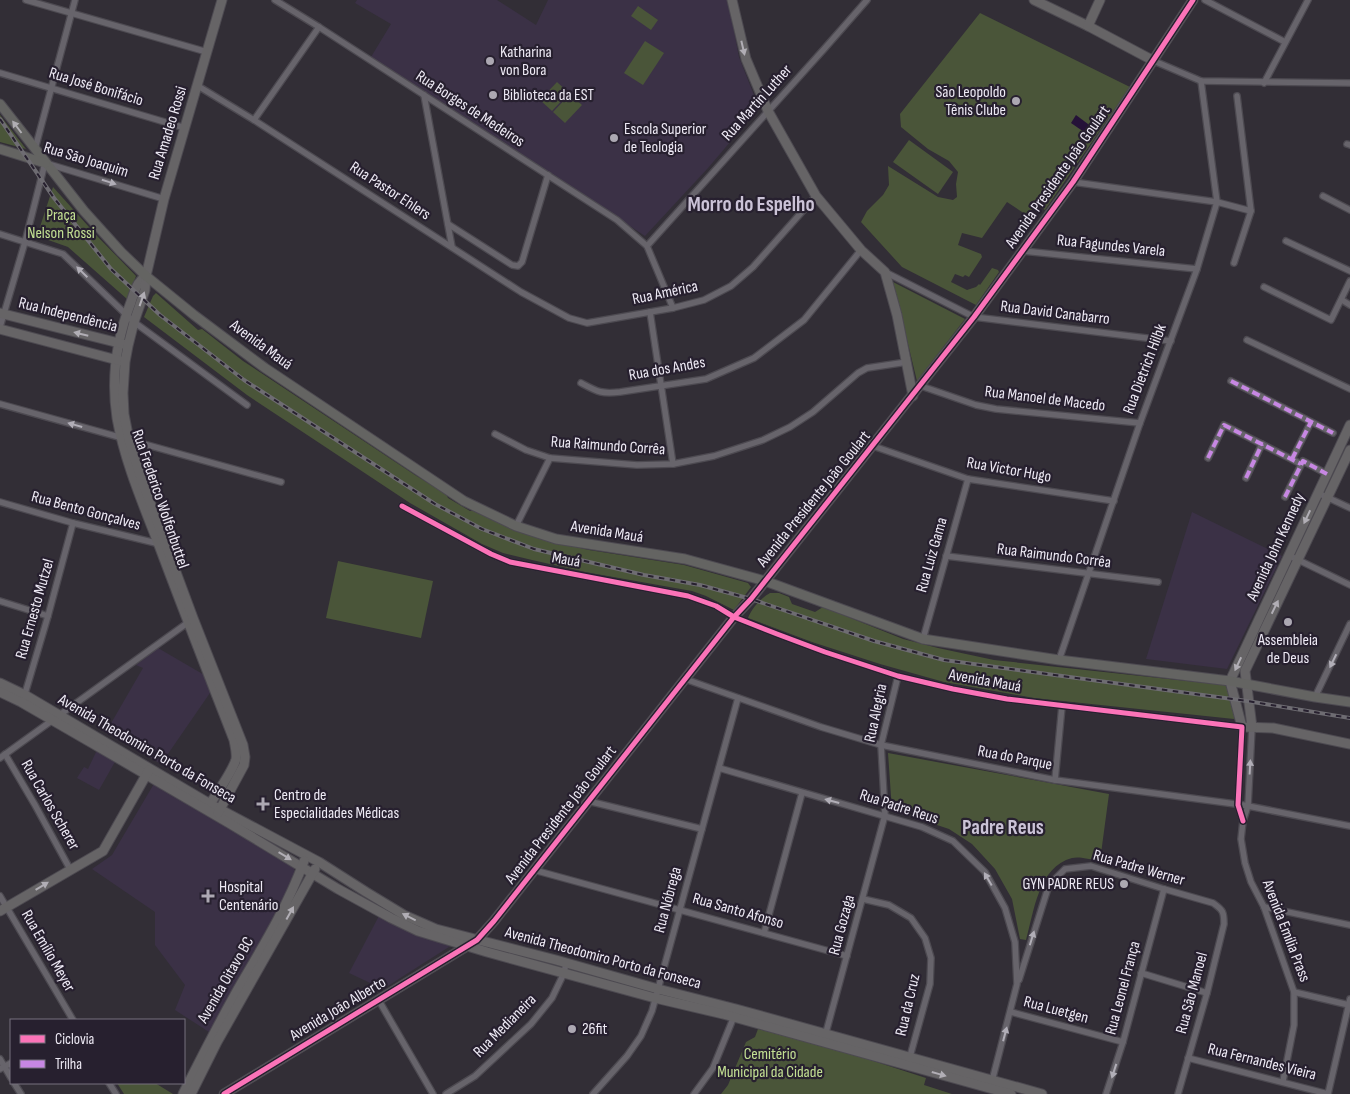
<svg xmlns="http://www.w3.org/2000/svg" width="1350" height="1094" font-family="'Sofia Sans Condensed',sans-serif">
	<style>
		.built { fill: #3b3146 }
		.green { fill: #4a5539 }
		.water { fill: #251238 }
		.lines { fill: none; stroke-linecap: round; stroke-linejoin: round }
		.street-casing { stroke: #4d4a51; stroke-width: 8 }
		.secondary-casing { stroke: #4d4a51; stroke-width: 11 }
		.primary-casing { stroke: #4d4a51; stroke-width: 11 }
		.street { stroke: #67646b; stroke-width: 5.5 }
		.secondary { stroke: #666466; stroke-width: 9 }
		.primary { stroke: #646462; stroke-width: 9 }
		.rail-casing { stroke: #6e6c72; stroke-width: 4 }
		.rail { stroke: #27202f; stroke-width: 2; stroke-dasharray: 5.5; stroke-linecap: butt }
		.quiet { stroke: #c787e3; stroke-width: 4; stroke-dasharray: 8 4; stroke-linecap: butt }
		.cycleway-casing { stroke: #27202f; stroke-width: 8 }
		.cycleway { stroke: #fb73b8; stroke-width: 5 }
		.oneway { fill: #b1aeb5 }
		.oneway2 { fill: #b0aeb3 }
		.oneway3 { fill: #b1aeb7 }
		.poi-dot { fill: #aca8b2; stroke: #27202f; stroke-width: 2 }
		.labels { text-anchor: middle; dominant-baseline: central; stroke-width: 4.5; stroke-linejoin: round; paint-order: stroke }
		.poi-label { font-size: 16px; fill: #eeeaf5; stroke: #27202f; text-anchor: start }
		.street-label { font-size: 16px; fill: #eeeaf5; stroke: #27202f }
		.park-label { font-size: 16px; fill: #c3e093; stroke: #27202f }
		.district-label { font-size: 21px; font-weight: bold; fill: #cbc3d7; stroke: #27202f }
	</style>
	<rect width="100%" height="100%" fill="#322e36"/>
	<g class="built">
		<path d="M357,0H497L536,25L548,0H728L739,57L759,108L708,168L645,236L371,57L391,24L355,3Z"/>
		<path d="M1192,512L1282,556L1227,669L1146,659Z"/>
		<path d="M158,648L206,676L212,690L161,764L106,732L143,668L136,665Z"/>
		<path d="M97,750L116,760L99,790L77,778L84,767L88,769Z"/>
		<path d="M155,782L294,866L295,879L209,1032L175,1010L185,985L155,945V912L92,869L112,855Z"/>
		<path d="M380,914L452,945L383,989L349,973Z"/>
	</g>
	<g class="green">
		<path d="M638,6L658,20L651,30L631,16Z"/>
		<path d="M980,13L1130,87L1045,210L1036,204L1028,216L1007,202L982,238L962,233L958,245L981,254L982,257L969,277L965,275L963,277L955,274L951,282L967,290L976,287L979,284L980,285L992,268L998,270L999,272L976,305L902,267L861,222L867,211L883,195L889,185L888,166L938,197L953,200L957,197L956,184L958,172L949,161L928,149L901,127L900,114Z"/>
		<path d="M645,41L664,53L643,85L624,73Z"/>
		<path d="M557,82L569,93L552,111L540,100Z"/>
		<path d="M570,94L582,105L565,123L553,112Z"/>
		<path d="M0,115L26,149L0,142Z"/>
		<path d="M909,140L953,172L938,194L893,162Z"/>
		<path d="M53,187L98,237L136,276L127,299L68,247L37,236Z"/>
		<path d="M893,282L965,319L917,381Z"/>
		<path d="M156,293L198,330L202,329L243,361L415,475L446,494L448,498L470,511L475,510L545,540L589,550L684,565L748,583L751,587L734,610L706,596L692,591L585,572L532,560L503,553L482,544L410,503L247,395L144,317L153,296Z"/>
		<path d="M338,561L433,581L421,638L326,618Z"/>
		<path d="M770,593H779L789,597L792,604L815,612L823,607L903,639L938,648L994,660L1224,685L1228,687L1236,717L1234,719L1034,698L944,682L880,664L812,642L748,618C752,608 761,598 770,593Z"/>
		<path d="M888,753L1109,794L1100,861C1092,860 1080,856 1072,858C1038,867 1034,912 1026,940L1020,939L1012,899L995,869L972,844L949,829L892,810Z"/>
		<path d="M758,1029L827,1046L926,1078L924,1085L952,1094H721L728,1085L746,1042L755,1037Z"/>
		<path d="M117,1083H155L173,1094H124Z"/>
	</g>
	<path class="water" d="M1076,115L1092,127L1087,134L1071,123Z"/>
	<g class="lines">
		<defs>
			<g id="street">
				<path d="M26,0L207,52"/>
				<path d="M275,0L319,27L617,220L647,246L673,308"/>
				<path d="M1205,0L1285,42"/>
				<path d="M1154,61L1201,81L1350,83"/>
				<path d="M0,73L185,128"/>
				<path d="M1264,83L1308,0"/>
				<path d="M198,86L254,120L521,292L569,318L587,323L673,308L704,300L731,286L753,267L816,196"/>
				<path d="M424,95L452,247"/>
				<path d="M254,120L319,27"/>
				<path d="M1347,144L1350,145"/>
				<path d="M35,149L75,0"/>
				<path d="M1073,182L1217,202L1251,211"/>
				<path d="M1323,196L1350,210"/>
				<path d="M448,224L512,265L518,266L522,262L548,175"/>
				<path d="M0,234L63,254L134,322L247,405"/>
				<path d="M1286,241L1350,271"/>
				<path d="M647,246L825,48L867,0"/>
				<path d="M1023,251L1197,269"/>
				<path d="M1234,263L1251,211L1237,96"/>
				<path d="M885,272L974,317L1171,341"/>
				<path d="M1264,287L1331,320L1350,281"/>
				<path d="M1342,300L1350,305"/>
				<path d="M650,312L673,464"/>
				<path d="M0,327L25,242L45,163L164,199"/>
				<path d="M1247,340L1350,389"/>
				<path d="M1231,381L1333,433"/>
				<path d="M581,383C598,392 601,394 620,392L706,379L754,358L804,320L861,250"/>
				<path d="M921,386L976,405L996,409L1140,423"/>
				<path d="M0,404L281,482"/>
				<path d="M495,434L526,450L550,458L637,465L673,464L714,456L763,440L790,427L813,412L858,373L867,368L907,362"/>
				<path d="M873,446L968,479L1114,501"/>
				<path d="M1208,458L1224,425L1301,464"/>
				<path d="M1292,459L1311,422"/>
				<path d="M1246,478L1262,444"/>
				<path d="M1318,493L1350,508"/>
				<path d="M1285,497L1303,461L1327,474"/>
				<path d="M0,502L73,523L160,544"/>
				<path d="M402,506L491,554L510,562L688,596L716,606L734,617L777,634L825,652L898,676L953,689L1007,699L1242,727L1238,805L1243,821"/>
				<path d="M516,526L550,458"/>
				<path d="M1288,555L1350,585"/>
				<path d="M946,556L1158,582"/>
				<path d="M0,601L48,616"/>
				<path d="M923,639L968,479"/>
				<path d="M1059,660L1140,423L1197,269L1217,202L1201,81"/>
				<path d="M685,679L821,727L881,745L1055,780L1243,805L1350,826"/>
				<path d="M24,697L48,616L73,523"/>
				<path d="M1315,697L1350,624"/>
				<path d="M1252,727L1248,806L1243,821L1241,839L1245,863L1251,882L1264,907L1294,992V1025L1283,1081"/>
				<path d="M5,754L35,805L70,869"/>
				<path d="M0,758L190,621"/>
				<path d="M719,768L922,827L953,841L985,872L1005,908L1015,942L1017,984L992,1081"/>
				<path d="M1055,780L1062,706"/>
				<path d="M588,801L702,829"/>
				<path d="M534,870L847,956"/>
				<path d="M0,896L73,1020"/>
				<path d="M863,899L889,905L911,918L925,938L931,958L930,984L909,1060"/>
				<path d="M1264,907L1350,925"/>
				<path d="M764,933L802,793"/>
				<path d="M1141,973L1207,993"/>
				<path d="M1019,980L1049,885L1065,869L1091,866L1164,889L1213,903C1223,910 1224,912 1224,924L1207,993L1178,1094"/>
				<path d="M1294,992L1349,1005"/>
				<path d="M378,999L433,1094"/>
				<path d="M1011,1012L1123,1042"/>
				<path d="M825,1036L885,815L881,745L898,676"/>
				<path d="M1188,1058L1328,1094L1350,999"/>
				<path d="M0,1059L11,1078"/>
				<path d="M0,1069L11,1063"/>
				<path d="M14,1083L21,1094"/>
				<path d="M109,1083L116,1094"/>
				<path d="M446,1094L475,1076L531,1024L552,998L564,973L566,963"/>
				<path d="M593,1094L627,1056L641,1036L652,1011L738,698"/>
				<path d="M694,1094L713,1068L735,1014"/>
				<path d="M1106,1094L1123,1042L1164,889"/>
			</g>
			<g id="secondary">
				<path d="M732,0L746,59L768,111L816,196L861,250L885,272L897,315L913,396"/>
				<path d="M1034,0L1088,26L1154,61"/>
				<path d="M1088,26L1100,0"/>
				<path d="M146,276C143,278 140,281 138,284C135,289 133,296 131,302C117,338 111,379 117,418C125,463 144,506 160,548C184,612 209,676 234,740C235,746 237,753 236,759C233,771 215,796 208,807"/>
				<path d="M0,313L123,344"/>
				<path d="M0,329L121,361"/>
				<path d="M1350,425L1230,681L1242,727L1273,728L1350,744"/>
				<path d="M0,683L25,695L210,804L319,862L366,892L404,915L436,929L556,960L658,989L736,1009L1042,1094"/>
				<path d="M0,692L21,702L92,743L229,823L338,889L391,918L418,931L487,952L655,998L723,1014L1011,1094"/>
				<path d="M1252,727L1245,671L1350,450"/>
				<path d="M218,813L244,765L245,757L243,745L193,618L141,478L129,440L124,414L123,393L125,362L128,346L134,322L145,290L146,276L164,199L222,0"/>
				<path d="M0,911L103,851L149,770"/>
				<path d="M183,1094C202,1056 221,1019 242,982C265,943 289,903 304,861"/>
				<path d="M191,1094L217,1042L315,869"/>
				<path d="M224,1094L477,940L494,921L734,617L751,599L974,317L1073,182L1193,0"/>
			</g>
			<g id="primary">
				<path d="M0,104L84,211L121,252L146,276L194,315L265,368L464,501L516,526L556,539L685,559L765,581L923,639L1059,660L1230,681L1315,697L1350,702"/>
				<path d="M0,149L45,163"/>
			</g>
		</defs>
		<use href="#street" class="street-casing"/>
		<use href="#secondary" class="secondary-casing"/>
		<use href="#primary" class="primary-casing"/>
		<use href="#street" class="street"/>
		<use href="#secondary" class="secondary"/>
		<use href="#primary" class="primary"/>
		<defs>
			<path id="rail" d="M0,119L54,198L111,269L160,315L244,380L435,504L482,529L534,549L644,575L700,585L751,599L874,641L944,660L1247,701L1350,718"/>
		</defs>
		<use href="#rail" class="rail-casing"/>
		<use href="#rail" class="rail"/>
		<g class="quiet">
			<path d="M1231,381L1333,433"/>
			<path d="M1208,458L1224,425L1301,464"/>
			<path d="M1292,459L1311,422"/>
			<path d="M1246,478L1262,444"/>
			<path d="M1285,497L1303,461L1327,474"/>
		</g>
		<defs>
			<g id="cycleway">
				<path d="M402,506L491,554L510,562L688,596L716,606L734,617L777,634L825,652L898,676L953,689L1007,699L1242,727L1238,805L1243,821"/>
				<path d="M224,1094L477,940L494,921L734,617L751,599L974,317L1073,182L1193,0"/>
			</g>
		</defs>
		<use href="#cycleway" class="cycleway-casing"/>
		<use href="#cycleway" class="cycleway"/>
	</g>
	<defs><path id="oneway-solid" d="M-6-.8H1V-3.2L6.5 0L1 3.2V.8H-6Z" transform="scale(1.25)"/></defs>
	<g class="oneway">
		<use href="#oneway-solid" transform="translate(743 48) rotate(77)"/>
		<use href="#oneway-solid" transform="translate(142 299) rotate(-71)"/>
		<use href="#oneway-solid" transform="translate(81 334) rotate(-166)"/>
		<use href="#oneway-solid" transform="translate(1307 517) rotate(115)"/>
		<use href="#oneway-solid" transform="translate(1275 607) rotate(-64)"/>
		<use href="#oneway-solid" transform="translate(1238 664) rotate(115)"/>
		<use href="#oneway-solid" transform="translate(285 856) rotate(31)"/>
		<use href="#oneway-solid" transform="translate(42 886) rotate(-31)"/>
		<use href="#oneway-solid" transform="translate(290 913) rotate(-61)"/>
		<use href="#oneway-solid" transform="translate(409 917) rotate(-153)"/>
		<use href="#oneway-solid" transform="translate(939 1074) rotate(16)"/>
	</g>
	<use class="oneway2" href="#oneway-solid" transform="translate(17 127) rotate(-127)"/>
	<g class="oneway3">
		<use href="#oneway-solid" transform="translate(109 182) rotate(17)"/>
		<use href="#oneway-solid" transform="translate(82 272) rotate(-136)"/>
		<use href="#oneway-solid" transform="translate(75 425) rotate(-164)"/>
		<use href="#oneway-solid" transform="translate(1333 661) rotate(116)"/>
		<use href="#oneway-solid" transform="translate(1250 767) rotate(-87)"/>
		<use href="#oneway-solid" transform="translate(832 801) rotate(-165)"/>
		<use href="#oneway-solid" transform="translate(988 879) rotate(-120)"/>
		<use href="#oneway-solid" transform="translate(1032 938) rotate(-73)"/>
		<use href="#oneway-solid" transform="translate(1005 1034) rotate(-75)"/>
		<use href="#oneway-solid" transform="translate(1114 1071) rotate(108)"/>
	</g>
	<g class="poi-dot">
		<circle cx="490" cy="61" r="5"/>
		<circle cx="493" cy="95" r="5"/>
		<circle cx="1016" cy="101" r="5"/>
		<circle cx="614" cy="138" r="5"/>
		<circle cx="1288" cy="622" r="5"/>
		<path d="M260.5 796.5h5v5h5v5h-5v5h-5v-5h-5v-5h5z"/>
		<circle cx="1124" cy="884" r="5"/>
		<path d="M205.5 888.5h5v5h5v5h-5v5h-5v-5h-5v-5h5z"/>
		<circle cx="572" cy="1029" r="5"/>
	</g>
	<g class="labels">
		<g class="poi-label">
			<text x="500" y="52">Katharina<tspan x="500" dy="18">von Bora</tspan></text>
			<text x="1006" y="92" text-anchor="end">São Leopoldo<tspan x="1006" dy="18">Tênis Clube</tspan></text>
			<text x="503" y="95">Biblioteca da EST</text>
			<text x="624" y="129">Escola Superior<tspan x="624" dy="18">de Teologia</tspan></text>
			<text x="1288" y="640" text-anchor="middle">Assembleia<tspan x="1288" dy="18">de Deus</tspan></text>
			<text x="274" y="795">Centro de<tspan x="274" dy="18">Especialidades Médicas</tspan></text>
			<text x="1114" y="884" text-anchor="end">GYN PADRE REUS</text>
			<text x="219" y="887">Hospital<tspan x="219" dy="18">Centenário</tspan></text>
			<text x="582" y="1029">26fit</text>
		</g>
		<g class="street-label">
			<text transform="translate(96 87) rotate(17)">Rua José Bonifácio</text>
			<text transform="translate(757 103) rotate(-48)">Rua Martin Luther</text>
			<text transform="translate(470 109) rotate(33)">Rua Borges de Medeiros</text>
			<text transform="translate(168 133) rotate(-73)">Rua Amadeo Rossi</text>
			<text transform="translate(86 160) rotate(17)">Rua São Joaquim</text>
			<text transform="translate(1058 177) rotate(-55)">Avenida Presidente João Goulart</text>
			<text transform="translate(390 191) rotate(33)">Rua Pastor Ehlers</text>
			<text transform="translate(1111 246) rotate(6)">Rua Fagundes Varela</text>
			<text transform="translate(665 293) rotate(-12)">Rua América</text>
			<text transform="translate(1055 313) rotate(7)">Rua David Canabarro</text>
			<text transform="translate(68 315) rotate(14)">Rua Independência</text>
			<text transform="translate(261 345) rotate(36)">Avenida Mauá</text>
			<text transform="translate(667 369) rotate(-10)">Rua dos Andes</text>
			<text transform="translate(1145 369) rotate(-69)">Rua Dietrich Hilbk</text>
			<text transform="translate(1045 399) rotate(7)">Rua Manoel de Macedo</text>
			<text transform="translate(608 446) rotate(4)">Rua Raimundo Corrêa</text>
			<text transform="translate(1009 470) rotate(10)">Rua Victor Hugo</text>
			<text transform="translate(160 499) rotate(71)">Rua Frederico Wolfenbuttel</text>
			<text transform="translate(814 499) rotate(-51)">Avenida Presidente João Goulart</text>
			<text transform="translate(86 511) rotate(15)">Rua Bento Gonçalves</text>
			<text transform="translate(607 532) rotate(9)">Avenida Mauá</text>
			<text transform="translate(1276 547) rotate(-65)">Avenida John Kennedy</text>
			<text transform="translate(932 555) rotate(-74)">Rua Luiz Gama</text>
			<text transform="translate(1054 556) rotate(7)">Rua Raimundo Corrêa</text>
			<text transform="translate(566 560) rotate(10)">Mauá</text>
			<text transform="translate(35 609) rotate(-74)">Rua Ernesto Mutzel</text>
			<text transform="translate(985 681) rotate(10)">Avenida Mauá</text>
			<text transform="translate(876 713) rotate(-78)">Rua Alegria</text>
			<text transform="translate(147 749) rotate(30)">Avenida Theodomiro Porto da Fonseca</text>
			<text transform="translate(1015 758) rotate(11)">Rua do Parque</text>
			<text transform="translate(50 805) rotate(60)">Rua Carlos Scherer</text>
			<text transform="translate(899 807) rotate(18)">Rua Padre Reus</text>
			<text transform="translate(561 815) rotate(-52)">Avenida Presidente João Goulart</text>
			<text transform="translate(1139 868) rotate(16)">Rua Padre Werner</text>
			<text transform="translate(668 900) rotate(-75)">Rua Nóbrega</text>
			<text transform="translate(738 911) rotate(16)">Rua Santo Afonso</text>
			<text transform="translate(842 925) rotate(-75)">Rua Gozaga</text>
			<text transform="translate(1286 931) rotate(69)">Avenida Emília Prass</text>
			<text transform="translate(48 951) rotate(60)">Rua Emílio Meyer</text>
			<text transform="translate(603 958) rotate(15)">Avenida Theodomiro Porto da Fonseca</text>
			<text transform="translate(226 980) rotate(-60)">Avenida Oitavo BC</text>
			<text transform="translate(1123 988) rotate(-75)">Rua Leonel França</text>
			<text transform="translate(1192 993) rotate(-75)">Rua São Manoel</text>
			<text transform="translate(908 1005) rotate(-77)">Rua da Cruz</text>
			<text transform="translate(338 1009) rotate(-31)">Avenida João Alberto</text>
			<text transform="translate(1056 1010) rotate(15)">Rua Luetgen</text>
			<text transform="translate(505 1026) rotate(-45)">Rua Medianeira</text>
			<text transform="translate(1262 1062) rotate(14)">Rua Fernandes Vieira</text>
		</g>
		<g class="park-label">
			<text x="61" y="215">Praça<tspan x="61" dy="18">Nelson Rossi</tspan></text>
			<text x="770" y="1054">Cemitério<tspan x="770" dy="18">Municipal da Cidade</tspan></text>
		</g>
		<g class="district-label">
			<text x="751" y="204">Morro do Espelho</text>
			<text x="1003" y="827">Padre Reus</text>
		</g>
	</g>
	<rect x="10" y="1019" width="175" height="65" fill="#27202f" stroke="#77717e"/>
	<rect x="20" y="1035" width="25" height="8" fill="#fb73b8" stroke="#77717e"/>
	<text x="55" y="1044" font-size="15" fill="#eeeaf5">Ciclovia</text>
	<rect x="20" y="1060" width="25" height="8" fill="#c787e3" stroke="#77717e"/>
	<text x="55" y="1069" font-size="15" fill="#eeeaf5">Trilha</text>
</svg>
